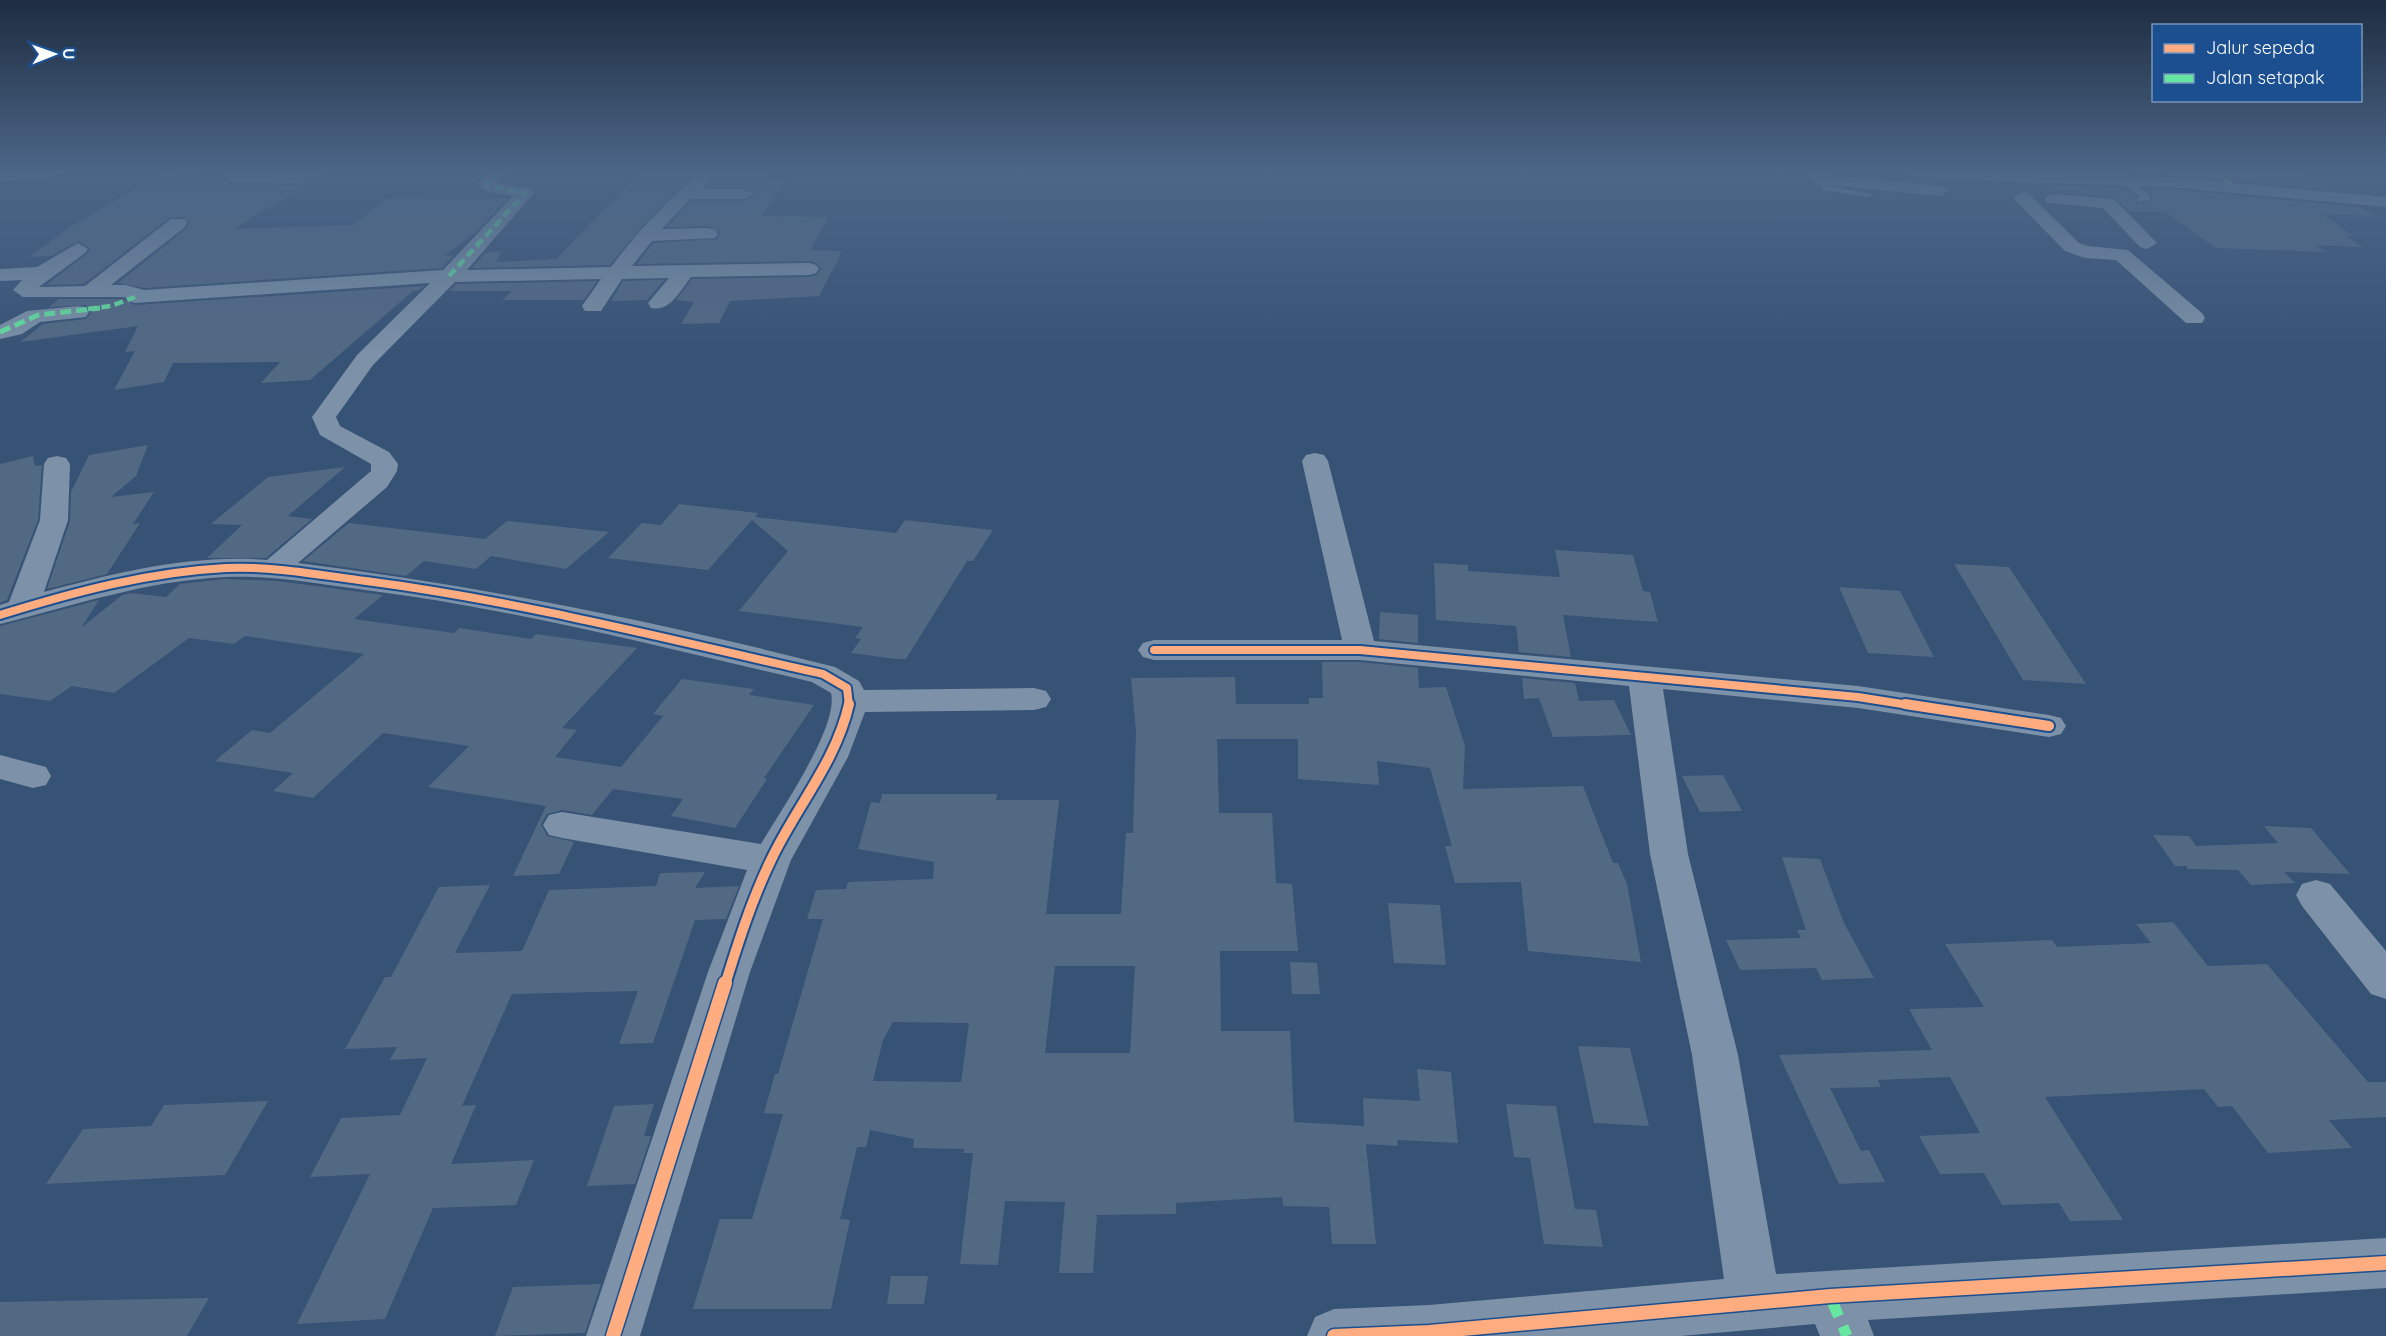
<svg xmlns="http://www.w3.org/2000/svg" width="2386" height="1336" font-family="Quicksand,sans-serif">
	<style>
		.building { fill: #526984; fill-rule: evenodd }
		.lines { fill: none; stroke-linecap: round; stroke-linejoin: round }
		.service { fill: #7d92a8; fill-rule: evenodd }
		.minor { fill: #7d92a8; fill-rule: evenodd }
		.quiet-far2 { stroke: #66e7a1; stroke-width: 4.5; stroke-dasharray: 9 4.5; stroke-linecap: butt }
		.quiet-far1 { stroke: #66e7a1; stroke-width: 5; stroke-dasharray: 11 5; stroke-linecap: butt }
		.quiet { stroke: #66e7a1; stroke-width: 11; stroke-dasharray: 22 11; stroke-linecap: butt }
		.cycleway-far2-casing { stroke: #1b4f8f; stroke-width: 12 }
		.cycleway-far1-casing { stroke: #1b4f8f; stroke-width: 14 }
		.cycleway-casing { stroke: #1b4f8f; stroke-width: 17 }
		.cycleway-far2 { stroke: #ffac80; stroke-width: 8 }
		.cycleway-far1 { stroke: #ffac80; stroke-width: 10 }
		.cycleway { stroke: #ffac80; stroke-width: 14 }
	</style>
	<rect width="100%" height="100%" fill="#365274"/>
	<g class="building">
		<path d="M257,170H333L233,229L353,225L386,199L508,198L476,232L444,256L454,255L442,268L144,288L118,283L186,229L189,222L185,217H170L84,284L46,285L87,254L90,249L79,241L51,256L29,257L70,227L160,174L225,175L232,171L225,178L230,184L298,185L309,179L298,171Z"/>
		<path d="M643,170H699L652,215L610,265L472,268L485,253L502,251L496,262L556,259Z"/>
		<path d="M723,170H772L764,180H786L761,216L829,217L810,250L841,251L839,258L819,296L730,301L719,323L681,324L694,302L676,300L692,279L809,277L817,275L821,269L817,263L809,261L637,264L653,243L717,239L720,233L709,226L667,227L691,201H744L755,195L744,187H707Z"/>
		<path d="M2028,170H2296L2330,190L2169,175Z"/>
		<path d="M2042,185L2125,188L2136,197L2134,200L2138,204L2152,200L2151,194L2144,188L2169,189L2359,207L2375,216L2322,214L2353,236L2345,235L2362,247L2315,245L2327,252L2216,248L2165,212L2129,211L2114,197L2051,192Z"/>
		<path d="M664,280L647,300L611,301L623,281Z"/>
		<path d="M597,281L584,300H502L512,291H449L456,284Z"/>
		<path d="M424,286L418,291H413L310,380L261,383L280,362L173,363L164,382L114,390L135,351L125,352L138,326L20,342L43,324L86,319L91,313L86,305L49,307L59,299H124L135,305Z"/>
		<path d="M148,445L136,476L111,497L154,492L133,524L140,523L107,574L47,589L70,521L71,492L89,455Z"/>
		<path d="M33,456L35,466L42,465L38,520L7,600L0,603V464Z"/>
		<path d="M345,467L288,516L312,519L266,558H207L242,525L211,524L268,477Z"/>
		<path d="M679,504L758,513L755,517L896,533L905,520L993,530L973,561H967L906,659H896L851,653L861,639L855,638L863,627L739,611L788,551L752,520L708,570L608,558L642,523L661,525Z"/>
		<path d="M507,521L609,532L566,569L491,556L476,569L424,561L406,576L303,561L349,523L485,539Z"/>
		<path d="M1555,550L1633,555L1643,591L1650,592L1658,622L1563,615L1571,657L1519,652L1516,626L1436,620L1434,563L1468,565V571L1560,577Z"/>
		<path d="M1954,564L2009,567L2086,684L2023,680Z"/>
		<path d="M225,579L278,581L383,595L354,619L454,633L459,628L531,639L536,634L637,648L562,728L577,730L555,757L621,767L663,716L653,714L682,679L754,689L749,695L814,705L764,778L767,779L735,828L671,816L683,799L613,789L592,815L562,810L547,814L541,824L547,836L574,842L559,874L513,876L546,806L428,787L469,746L383,733L313,798L273,791L293,773L215,761L252,730L270,733L364,654L245,636L234,644L189,638L114,693L72,686L50,701L0,694V626L99,600L81,628L122,595L131,593L166,597L180,584Z"/>
		<path d="M1839,587L1900,591L1934,657L1868,653Z"/>
		<path d="M1380,612L1418,615V643L1379,639Z"/>
		<path d="M1322,662H1360L1418,668L1419,688L1446,687L1465,746L1463,789L1583,786L1613,863H1618L1627,884L1641,962L1528,951L1521,882L1455,883L1445,846H1452L1430,768L1377,761L1379,785L1298,779V739H1217L1219,813H1272L1276,883L1292,884L1298,951H1220L1221,1031H1290L1294,1122L1364,1126L1363,1098L1420,1101L1417,1069L1451,1072L1458,1143L1397,1140L1398,1146L1366,1144L1376,1244H1332L1329,1207L1283,1206L1282,1197L1176,1203V1214L1097,1215L1093,1273H1059L1065,1202L1005,1201L998,1265L960,1264L973,1153H963L964,1149L913,1148L914,1139L870,1130L866,1147H857L840,1219L850,1220L831,1309H693L720,1219H752L783,1114L764,1113L775,1074H778L823,919H807L816,890L846,889L848,882L933,879L934,862L858,849L871,802L880,803L882,794H997L996,800H1059L1046,914H1121L1126,833H1133L1136,731L1131,678L1235,677L1236,704H1309V698H1323ZM1055,966H1135L1130,1053H1045ZM893,1022L969,1023L961,1082L873,1081L883,1040Z"/>
		<path d="M1522,678L1575,683L1579,701L1614,700L1631,735L1553,737L1539,698L1524,699Z"/>
		<path d="M1723,775L1742,811L1700,812L1682,776Z"/>
		<path d="M2264,826L2311,828L2350,874L2284,872L2295,883L2251,885L2238,870L2187,869V866H2175L2153,835L2189,836L2196,846L2278,843Z"/>
		<path d="M1782,857L1820,859L1844,923L1874,978L1822,980L1816,968L1740,970L1726,940L1801,938L1797,930H1806Z"/>
		<path d="M705,872L695,888L739,886L726,919L695,920L653,1043L619,1044L638,991L512,994L462,1106L476,1105L451,1164L534,1160L516,1205L433,1208L385,1319L297,1324L370,1174L310,1177L341,1118L400,1115L427,1058L390,1060L397,1047L345,1049L385,977H391L439,887L490,885L455,953L522,951L549,890L656,886L660,873Z"/>
		<path d="M1388,903L1440,905L1446,965L1394,963Z"/>
		<path d="M2173,922L2208,966L2267,964L2368,1082H2386V1117L2329,1120L2352,1148L2268,1153L2232,1106L2218,1107L2204,1089L2045,1097L2123,1220L2070,1221L2059,1203L2002,1205L1984,1173L1940,1174L1919,1136L1980,1133L1950,1077L1878,1080L1881,1087L1830,1088L1861,1151L1869,1150L1885,1182L1839,1184L1779,1055L1932,1050L1909,1009L1984,1007L1945,944L2052,940L2057,947L2151,943L2136,924Z"/>
		<path d="M1290,962L1317,963L1320,994H1292Z"/>
		<path d="M1578,1046L1630,1048L1649,1126L1594,1123Z"/>
		<path d="M268,1101L225,1175L46,1184L83,1129L151,1126L164,1105Z"/>
		<path d="M654,1104L644,1136H651L635,1184L587,1186L614,1106Z"/>
		<path d="M1506,1104L1556,1106L1575,1209L1596,1210L1603,1247L1544,1244L1530,1158L1514,1157Z"/>
		<path d="M891,1276H928L924,1304H887Z"/>
		<path d="M601,1284L585,1333L495,1336L513,1287Z"/>
		<path d="M209,1298L187,1336H0V1302Z"/>
	</g>
	<g class="lines">
		<g class="service">
			<path d="M1819,176L1829,186L1873,194L1868,197L1823,190L1814,179Z"/>
			<path d="M2120,177H2126L2150,196V200L2138,202L2136,200L2140,197L2120,181Z"/>
		</g>
		<g class="minor">
			<path d="M18,170H68L59,175L0,182V172Z"/>
			<path d="M236,170H255L254,173H298L307,178L298,183L230,182L227,178Z"/>
			<path d="M490,170H508L497,182L531,189L534,193L467,270L611,267C638,231 668,200 702,170H721L701,189H744L753,194L744,199H690L662,229L708,228L715,230L718,234L715,238L652,241L632,266L809,263L816,265L819,269L816,273L809,275L691,277C680,291 670,312 651,308L648,303L669,278L622,279L601,311H585L582,306L601,279L455,282L373,365L336,417L340,426L389,452L398,464L397,471L387,487L298,563C478,585 659,622 835,667L859,681L864,690L1034,688L1046,691L1051,699L1046,707L1034,710L865,712L848,757L791,860L750,972L640,1336H586L708,972L747,870L562,838L549,835L543,825L549,815L562,812L761,844C779,813 839,727 831,693L812,682C664,648 516,609 365,590C319,584 272,575 225,577C145,581 76,605 0,624V605L9,602L40,520L44,464L48,458L57,456L66,458L70,464L68,520L44,592C116,573 191,554 267,560L371,471V464L320,435L312,417L357,355L430,283L135,303L128,301L125,297H23L13,290L22,280L0,281V269L37,267L78,243L88,249L85,253L39,287L85,286L171,219H185L187,223L185,227L111,285H126L144,290L443,270L513,196L482,190L477,183Z"/>
			<path d="M1811,170H1828V175L1940,186L1949,191L1940,196L1819,184L1810,179Z"/>
			<path d="M1903,170H1975L2169,177L2386,197V207L2169,187L1990,181L1912,175Z"/>
			<path d="M2022,192L2028,193L2079,243L2088,246L2128,250L2202,313L2205,318L2202,323H2186L2116,260L2085,258L2065,251L2016,201L2013,197Z"/>
			<path d="M2054,194L2114,199L2157,243L2147,249L2140,247L2103,208L2048,203L2045,199L2048,195Z"/>
			<path d="M78,306L86,307L89,312L86,317L40,322L22,334L0,339V325L27,311Z"/>
			<path d="M1315,453L1324,455L1328,461L1374,641L1858,686L2049,715L2061,718L2066,726L2061,734L2049,737L1858,708L1663,689L1688,854L1738,1055L1776,1274L2386,1238V1288L1868,1320L1874,1336H1820L1815,1324L1681,1336H1307L1315,1317L1334,1309L1429,1305L1724,1279L1692,1055L1650,854L1629,686L1360,660H1154L1143,657L1138,650L1143,643L1154,640H1342L1302,461L1306,455Z"/>
			<path d="M0,755L46,767L51,776L46,785L33,788L0,779Z"/>
			<path d="M2316,880L2330,884L2386,951V999L2371,994L2302,906L2296,895L2302,884Z"/>
		</g>
		<g class="quiet-far2">
			<path d="M2214,170L2235,188"/>
			<path d="M449,276L525,193L488,186L486,183L500,170"/>
			<path d="M88,309L111,306L135,297"/>
		</g>
		<path class="quiet-far1" d="M0,332L38,315L100,308"/>
		<path class="quiet" d="M1830,1296L1847,1336"/>
		<defs>
			<g id="cycleway-far2">
				<path d="M0,615C74,592 148,572 226,568C272,566 320,575 366,581C520,601 671,640 823,674L847,688L849,706"/>
				<path d="M1154,650H1360L1858,697L1915,706"/>
			</g>
			<g id="cycleway-far1">
				<path d="M1905,704L2049,726"/>
				<path d="M725,985C738,943 752,899 771,860C796,807 836,762 849,704"/>
			</g>
			<g id="cycleway">
				<path d="M613,1336L725,983"/>
				<path d="M1334,1336L1429,1332L1830,1296L2386,1263"/>
			</g>
		</defs>
		<use href="#cycleway-far2" class="cycleway-far2-casing"/>
		<use href="#cycleway-far1" class="cycleway-far1-casing"/>
		<use href="#cycleway" class="cycleway-casing"/>
		<use href="#cycleway-far2" class="cycleway-far2"/>
		<use href="#cycleway-far1" class="cycleway-far1"/>
		<use href="#cycleway" class="cycleway"/>
	</g>
	<linearGradient id="sky" x2="0" y2="1"><stop stop-color="#1e2d40"/><stop offset="0.48" stop-color="#4c6688"/><stop offset="1" stop-color="#4c6688" stop-opacity="0"/></linearGradient>
	<rect width="2386" height="357" fill="url(#sky)"/>
	<rect x="2152" y="24" width="210" height="78" fill="#1b4f8f" stroke="#7695bc" stroke-width="1.5"/>
	<rect x="2164" y="44" width="30" height="9" fill="#ffac80" stroke="#7695bc" stroke-width="1.5"/>
	<text x="2206" y="54" font-size="18" fill="#ffffff">Jalur sepeda</text>
	<rect x="2164" y="74" width="30" height="9" fill="#66e7a1" stroke="#7695bc" stroke-width="1.5"/>
	<text x="2206" y="84" font-size="18" fill="#ffffff">Jalan setapak</text>
	<g transform="translate(54 54) rotate(89)" stroke="#1b4f8f" stroke-width="4.5" paint-order="stroke">
	<path d="M0-4.5L10 22L0 15L-10 22Z" fill="#ffffff"/>
	<text y="-9" font-size="16" font-weight="bold" text-anchor="middle" fill="#ffffff">U</text>
	</g>
</svg>
